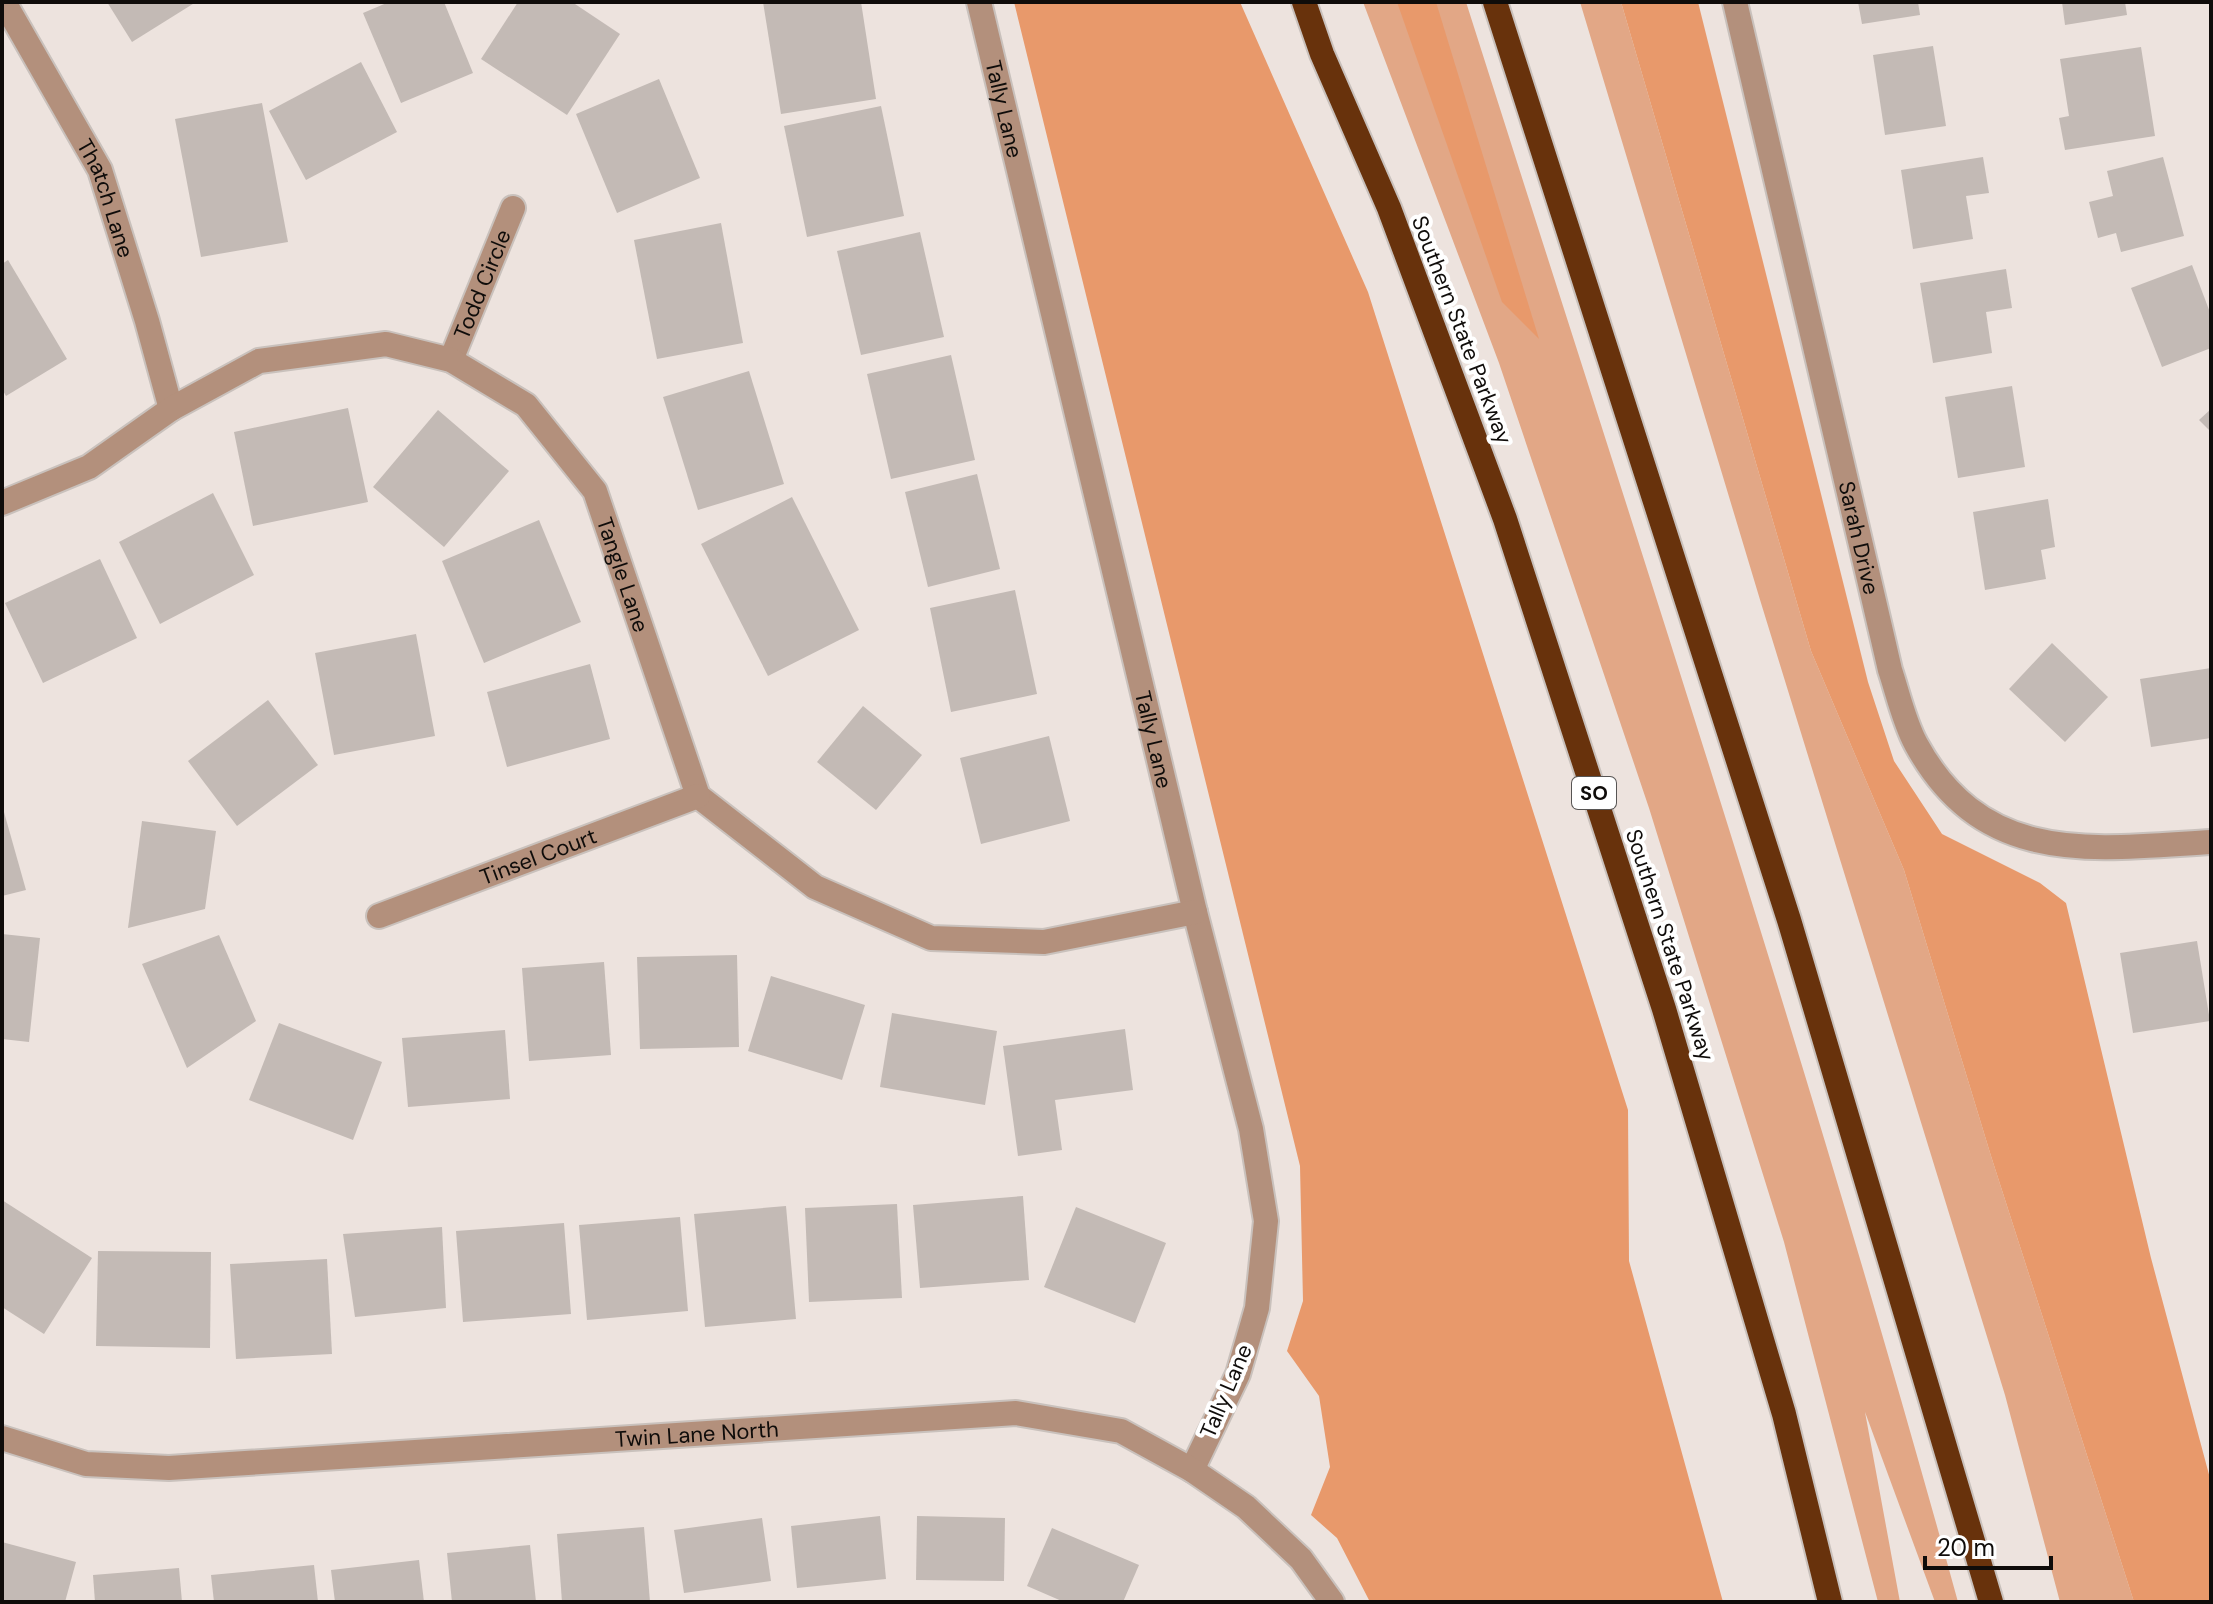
<svg xmlns="http://www.w3.org/2000/svg" width="2213" height="1604" font-family="'DM Sans',sans-serif">
	<style>
		.green { fill: #e2a786 }
		.forest { fill: #e8996b }
		.building { fill: #c3bab5 }
		.lines { fill: none; stroke-linecap: round; stroke-linejoin: round }
		.street-casing { stroke: #c9c1bc; stroke-width: 28 }
		.highway-casing { stroke: #c9c1bc; stroke-width: 28 }
		.street { stroke: #b3907c; stroke-width: 24 }
		.highway { stroke: #68320c; stroke-width: 24 }
		.labels { text-anchor: middle; dominant-baseline: central; stroke-width: 8; stroke-linejoin: round; paint-order: stroke }
		.shield { fill: #fff; stroke: #575554; stroke-width: 2 }
		.shield-label { font-size: 20px; font-weight: bold; fill: #0f0c0a }
		.street-label { font-size: 22px; fill: #0f0c0a; stroke: #fff }
	</style>
	<rect width="100%" height="100%" fill="#ede3de"/>
	<g class="green">
		<path d="M1363,2H1466C1635,534 1810,1064 1958,1602H1935L1865,1412L1900,1602H1878L1784,1242L1649,808L1499,363Z"/>
		<path d="M1580,2H1621L1811,651L1904,870L1991,1156L2134,1602H2060L2005,1395L1761,603Z"/>
	</g>
	<g class="forest">
		<path d="M1014,2H1240L1368,292L1628,1110L1629,1261L1723,1602H1370L1337,1538L1311,1515L1330,1467L1319,1396L1287,1351L1303,1301L1300,1166Z"/>
		<path d="M1397,2H1436L1539,339L1502,302Z"/>
		<path d="M1621,2H1698L1868,682L1894,761L1942,834L2040,883L2066,903L2151,1258L2211,1482V1602H2134L1991,1156L1904,870L1811,651Z"/>
	</g>
	<g class="building">
		<path d="M107,2H196L132,42Z"/>
		<path d="M389,2H444L473,73L401,103L363,13Z"/>
		<path d="M518,2H572L620,34L567,115L481,59Z"/>
		<path d="M763,2H861L876,99L781,114Z"/>
		<path d="M1858,2H1918L1920,15L1862,24Z"/>
		<path d="M2062,2H2125L2127,15L2065,25Z"/>
		<path d="M1933,46L1946,126L1885,135L1873,55Z"/>
		<path d="M2141,47L2155,136L2065,150L2059,118L2069,116L2060,59Z"/>
		<path d="M361,62L397,132L306,180L269,111Z"/>
		<path d="M659,79L700,178L617,213L576,114Z"/>
		<path d="M262,103L288,242L201,257L175,119Z"/>
		<path d="M881,106L904,216L807,237L784,126Z"/>
		<path d="M1983,157L1989,193L1966,196L1973,239L1913,249L1901,170Z"/>
		<path d="M2163,157L2184,236L2121,252L2116,233L2098,238L2089,202L2113,196L2107,171Z"/>
		<path d="M721,223L743,343L657,359L634,240Z"/>
		<path d="M920,232L944,337L861,355L837,251Z"/>
		<path d="M8,260L67,359L6,396L2,389V264Z"/>
		<path d="M2192,265L2211,315V348L2162,367L2131,288Z"/>
		<path d="M2006,269L2012,308L1986,312L1992,353L1933,363L1920,283Z"/>
		<path d="M951,355L975,460L891,479L867,374Z"/>
		<path d="M749,371L784,484L698,510L663,397Z"/>
		<path d="M2012,386L2025,467L1958,478L1945,397Z"/>
		<path d="M348,408L368,502L253,526L234,432Z"/>
		<path d="M2211,409V432L2199,420Z"/>
		<path d="M438,410L509,471L444,547L373,487Z"/>
		<path d="M977,474L1000,569L928,587L905,492Z"/>
		<path d="M213,493L254,575L160,624L119,542Z"/>
		<path d="M792,497L859,630L768,676L701,544Z"/>
		<path d="M2048,499L2055,547L2041,550L2046,579L1985,590L1973,512Z"/>
		<path d="M539,520L581,622L484,663L442,561Z"/>
		<path d="M100,559L137,638L43,683L5,603Z"/>
		<path d="M1015,590L1037,694L951,712L930,608Z"/>
		<path d="M416,634L435,736L334,755L315,653Z"/>
		<path d="M2052,643L2108,697L2065,742L2009,689Z"/>
		<path d="M590,664L610,739L507,767L487,692Z"/>
		<path d="M2211,668V738L2151,747L2140,679Z"/>
		<path d="M268,700L318,765L237,826L188,761Z"/>
		<path d="M863,706L922,755L876,810L817,762Z"/>
		<path d="M1049,736L1070,821L981,844L960,758Z"/>
		<path d="M2,805L26,890L2,896Z"/>
		<path d="M142,821L216,831L205,909L128,928Z"/>
		<path d="M2,934L40,938L29,1042L2,1039Z"/>
		<path d="M219,935L256,1021L187,1068L142,964Z"/>
		<path d="M2197,941L2210,1021L2133,1033L2120,953Z"/>
		<path d="M737,955L739,1047L640,1049L637,957Z"/>
		<path d="M604,962L611,1055L529,1061L522,968Z"/>
		<path d="M771,976L865,1005L842,1080L748,1051Z"/>
		<path d="M892,1013L997,1031L985,1105L880,1087Z"/>
		<path d="M279,1023L382,1062L353,1140L249,1100Z"/>
		<path d="M1125,1029L1133,1090L1055,1100L1062,1150L1018,1156L1003,1046Z"/>
		<path d="M505,1030L510,1099L408,1107L402,1038Z"/>
		<path d="M1023,1196L1029,1280L920,1288L913,1205Z"/>
		<path d="M2,1200L92,1258L44,1334L2,1307Z"/>
		<path d="M897,1204L902,1298L809,1302L805,1208Z"/>
		<path d="M786,1206L796,1319L705,1327L694,1214Z"/>
		<path d="M1076,1207L1166,1243L1135,1323L1044,1287Z"/>
		<path d="M680,1217L688,1311L587,1320L579,1225Z"/>
		<path d="M564,1223L571,1314L463,1322L456,1231Z"/>
		<path d="M442,1227L446,1308L355,1317L343,1234Z"/>
		<path d="M98,1251L211,1252L210,1348L96,1346Z"/>
		<path d="M327,1259L332,1354L236,1359L230,1264Z"/>
		<path d="M880,1516L886,1579L797,1588L791,1526Z"/>
		<path d="M917,1516L1005,1518L1004,1581L916,1580Z"/>
		<path d="M762,1518L771,1581L684,1593L674,1530Z"/>
		<path d="M644,1527L650,1602H562L557,1534Z"/>
		<path d="M1052,1528L1139,1565L1123,1602H1064L1027,1586Z"/>
		<path d="M2,1542L76,1562L65,1602H2Z"/>
		<path d="M530,1545L536,1602H452L447,1553Z"/>
		<path d="M419,1560L424,1602H335L331,1570Z"/>
		<path d="M314,1565L318,1602H214L211,1575Z"/>
		<path d="M179,1568L182,1602H95L93,1575Z"/>
	</g>
	<g class="lines">
		<defs>
			<g id="street">
				<path id="s1" d="M4,2L100,170L147,321L171,409"/>
				<path id="s2" d="M979,2L1195,912L1251,1129L1266,1221L1257,1308L1238,1374L1192,1470"/>
				<path id="s3" d="M1735,2L1890,670C1898,694 1904,722 1916,744C1983,867 2092,849 2211,842"/>
				<path id="s4" d="M451,360L513,208"/>
				<path id="s5" d="M2,503L89,467L171,409L259,361L386,344L451,360L526,405L595,491L698,796L815,887L931,938L1044,942L1195,912"/>
				<path id="s6" d="M379,916L698,796"/>
				<path id="s7" d="M2,1438L86,1464L169,1468L1016,1413L1121,1431L1192,1470L1246,1507L1301,1559L1332,1602"/>
			</g>
			<g id="highway">
				<path d="M1304,2L1322,54L1389,208L1505,519L1664,1009L1784,1414L1830,1602"/>
				<path d="M1495,2L1789,920L1991,1602"/>
			</g>
		</defs>
		<use href="#street" class="street-casing"/>
		<use href="#highway" class="highway-casing"/>
		<use href="#street" class="street"/>
		<use href="#highway" class="highway"/>
	</g>
	<g class="labels">
		<rect class="shield" x="1572" y="777" width="44" height="32" rx="6"/>
		<g class="shield-label">
			<text x="1594" y="793">SO</text>
		</g>
		<g class="street-label">
			<text stroke="none"><textPath href="#s2" startOffset="110">Tally Lane</textPath></text>
			<text stroke="none"><textPath href="#s1" startOffset="222">Thatch Lane</textPath></text>
			<text stroke="none"><textPath href="#s4" startOffset="82">Todd Circle</textPath></text>
			<text transform="translate(1462 330) rotate(69)">Southern State Parkway</text>
			<text stroke="none"><textPath href="#s3" startOffset="550">Sarah Drive</textPath></text>
			<text stroke="none"><textPath href="#s5" startOffset="776">Tangle Lane</textPath></text>
			<text stroke="none"><textPath href="#s2" startOffset="758">Tally Lane</textPath></text>
			<text stroke="none"><textPath href="#s6" startOffset="170">Tinsel Court</textPath></text>
			<text transform="translate(1670 945) rotate(72)">Southern State Parkway</text>
			<text transform="translate(1226 1391) rotate(-67)">Tally Lane</text>
			<text stroke="none"><textPath href="#s7" startOffset="700">Twin Lane North</textPath></text>
		</g>
	</g>
	<rect width="2213" height="1604" fill="none" stroke="#0f0c0a" stroke-width="8"/>
	<path d="M1925 1556v12h126v-12" fill="none" stroke="#0f0c0a" stroke-width="4"/>
	<text x="1937" y="1556" font-size="24" fill="#0f0c0a" stroke="#ffffff" stroke-width="6" paint-order="stroke">20 m</text>
</svg>
